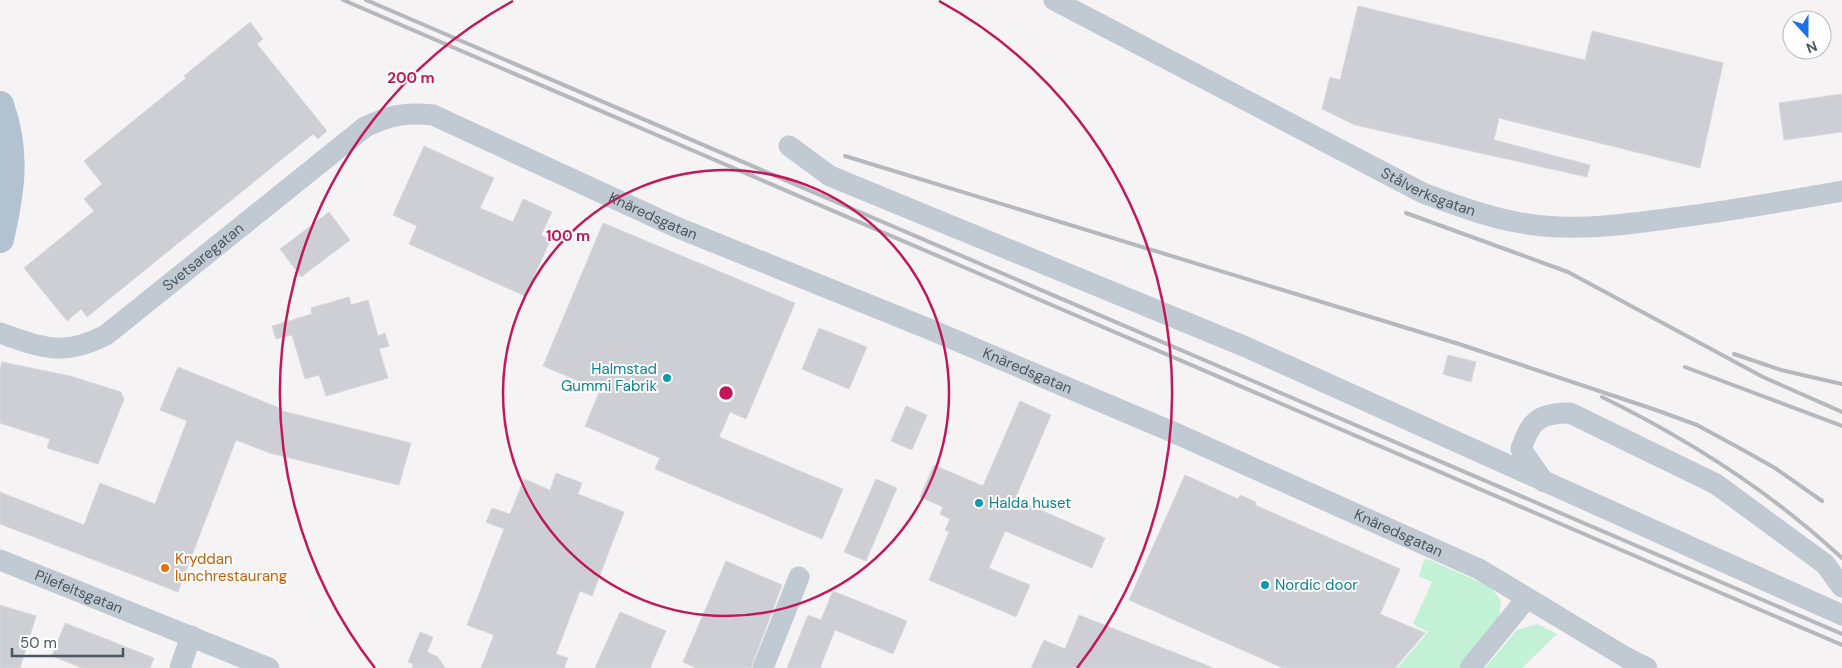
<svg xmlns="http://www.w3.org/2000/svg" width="1842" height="668" font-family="'DM Sans',sans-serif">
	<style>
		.green { fill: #c3f1d5 }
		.building { fill: #cdcfd5; stroke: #d7d9de }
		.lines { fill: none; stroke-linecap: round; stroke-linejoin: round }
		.minor { stroke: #c1cad2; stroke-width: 21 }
		.major { stroke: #b3c2d1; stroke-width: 28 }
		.rail { stroke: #b5b8bd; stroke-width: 4 }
		.ring { fill: none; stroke: #c2185b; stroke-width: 2.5 }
		.culture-dot { fill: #0f9aa8; stroke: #fff; stroke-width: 2 }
		.food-dot { fill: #e8710a; stroke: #fff; stroke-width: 2 }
		.labels { text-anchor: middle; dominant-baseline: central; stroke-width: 4; stroke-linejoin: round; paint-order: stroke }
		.street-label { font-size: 15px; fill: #4a5661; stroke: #fff }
		.culture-label { font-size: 15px; fill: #0d838f; stroke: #fff; text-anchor: start }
		.food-label { font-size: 15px; fill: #c56008; stroke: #fff; text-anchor: start }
		.centre { fill: #c2185b; stroke: #fff; stroke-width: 2.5 }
		.ring-label { font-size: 15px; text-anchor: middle; font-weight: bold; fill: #c2185b; stroke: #fff; stroke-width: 4; stroke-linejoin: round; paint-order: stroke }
	</style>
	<rect width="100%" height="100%" fill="#f5f3f3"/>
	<g class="green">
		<path d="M1425,558L1491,587L1501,601L1499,618L1458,668H1397L1428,632L1413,624L1432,582L1419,576Z"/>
		<path d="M1537,624L1557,634L1522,668H1485L1517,630Z"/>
	</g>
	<g class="building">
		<path d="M1358,6L1585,60L1592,31L1723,63L1700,168L1499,118L1494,140L1590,165L1587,177L1355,125L1322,109L1330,77L1340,80Z"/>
		<path d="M250,22L263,39L257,44L327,131L318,139L313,134L87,317L81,309L67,321L24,268L94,211L84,199L102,184L84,161L186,78L184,76Z"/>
		<path d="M1842,94V132L1784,140L1779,103Z"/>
		<path d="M424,146L494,178L480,208L513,222L523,199L552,212L541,235L551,239L525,296L409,244L417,226L393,215Z"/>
		<path d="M329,212L350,240L301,277L280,249Z"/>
		<path d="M603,223L795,303L746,419L730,412L719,437L843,489L822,539L655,469L660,458L585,426L600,390L543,366Z"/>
		<path d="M349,297L351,305L368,300L378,336L385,333L389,346L379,349L388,378L326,396L319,375L305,379L292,335L276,339L272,326L312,314L311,308Z"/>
		<path d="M819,328L867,347L849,389L802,369Z"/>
		<path d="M1448,355L1476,362L1471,382L1443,374Z"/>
		<path d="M2,362L70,376L121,392L124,399L98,464L47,448L50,439L0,423V369Z"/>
		<path d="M178,367L282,409L278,410L411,443L399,485L270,453L236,440L178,592L0,524V492L84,525L100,483L155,504L187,421L160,410Z"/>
		<path d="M1020,401L1051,415L1015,499L1105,538L1092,568L1005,531L989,568L1030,585L1016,617L929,580L949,532L945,530L950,519L940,514L943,507L920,497L934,465L983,486Z"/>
		<path d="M906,406L927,415L912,450L891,441Z"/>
		<path d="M556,473L582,483L578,494L624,512L592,596L580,591L556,654L568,658L564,668H481L494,635L467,625L504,529L486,522L492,508L510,514L524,479L550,490Z"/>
		<path d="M1185,475L1238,499L1240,495L1256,502L1255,505L1400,569L1380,614L1425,633L1395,668H1283L1129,600Z"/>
		<path d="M876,479L897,488L866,561L844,552Z"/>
		<path d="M726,561L782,585L751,668H696L683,662Z"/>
		<path d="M833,591L907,621L893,654L835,630L820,668H787L808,615L821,620Z"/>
		<path d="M0,605L36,616L20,668H0Z"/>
		<path d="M620,612L666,631L650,668H595Z"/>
		<path d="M1079,615L1211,667V668H1031L1044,640L1065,649Z"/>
		<path d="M65,623L154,658L150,668H82L52,656Z"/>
		<path d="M420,632L433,637L427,652L438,657L445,668H412L413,664L408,662Z"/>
	</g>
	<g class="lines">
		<g class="minor">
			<path id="s1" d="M1054,0L1423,193C1455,205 1487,217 1521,223C1571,232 1623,225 1673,218C1729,211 1786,201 1842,191"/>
			<path d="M789,146L830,176L1246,347L1842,615"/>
			<path id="s2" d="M0,333C43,348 63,357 106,335L365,127C391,115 405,112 433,115L676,227L929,329L1175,433L1479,569L1627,658L1647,668"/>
			<path d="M1544,482L1521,449C1531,420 1539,413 1570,413L1716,484L1825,564L1842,587"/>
			<path id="s3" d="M0,560L269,668"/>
			<path d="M180,668L191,636"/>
			<path d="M763,668L799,577"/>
			<path d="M1470,668L1526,599"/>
		</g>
		<path class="major" d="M0,105C17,153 11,191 0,239"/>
		<g class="rail">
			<path d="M343,0L1842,645"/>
			<path d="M366,0L1842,634"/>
			<path d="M845,156L1459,344L1656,410L1697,425L1743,450L1775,468L1822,501"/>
			<path d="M1406,213L1568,272L1763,377L1842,412"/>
			<path d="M1734,354L1781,370L1842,384"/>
			<path d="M1685,367L1842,426"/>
			<path d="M1602,397C1688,439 1771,492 1842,558"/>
		</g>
	</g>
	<g class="ring">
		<circle cx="726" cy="393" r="223"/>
		<path d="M375 668A446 446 0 0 1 513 1M939 1A446 446 0 0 1 1077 668"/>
	</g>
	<g class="culture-dot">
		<circle cx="667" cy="378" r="5"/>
		<circle cx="979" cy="503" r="5"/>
		<circle cx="1265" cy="585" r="5"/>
	</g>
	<circle class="food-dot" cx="165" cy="568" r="5"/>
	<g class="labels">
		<g class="street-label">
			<text stroke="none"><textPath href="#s1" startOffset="421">Stålverksgatan</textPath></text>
			<text stroke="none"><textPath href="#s2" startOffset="755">Knäredsgatan</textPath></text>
			<text stroke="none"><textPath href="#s2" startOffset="235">Svetsaregatan</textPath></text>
			<text stroke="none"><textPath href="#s2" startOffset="1160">Knäredsgatan</textPath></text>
			<text stroke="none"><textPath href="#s2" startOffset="1565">Knäredsgatan</textPath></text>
			<text stroke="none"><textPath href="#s3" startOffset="85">Pilefeltsgatan</textPath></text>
		</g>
		<g class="culture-label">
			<text x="657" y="369" text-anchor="end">Halmstad<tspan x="657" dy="17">Gummi Fabrik</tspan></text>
			<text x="989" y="503">Halda huset</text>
			<text x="1275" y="585">Nordic door</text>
		</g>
		<g class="food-label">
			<text x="175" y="559">Kryddan<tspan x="175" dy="17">lunchrestaurang</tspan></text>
		</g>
	</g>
	<circle cx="726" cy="393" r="8" class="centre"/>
	<g class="ring-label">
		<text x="411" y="83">200 m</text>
		<text x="568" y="241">100 m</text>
	</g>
	<g transform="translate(1807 35) rotate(159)"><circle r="24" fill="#ffffff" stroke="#b7bbc0"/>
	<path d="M0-4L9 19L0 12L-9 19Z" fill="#1a73e8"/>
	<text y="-8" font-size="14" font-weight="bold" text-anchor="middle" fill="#4a5661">N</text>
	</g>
	<path d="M12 648v8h111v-8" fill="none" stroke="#4a5661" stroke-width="2.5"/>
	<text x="20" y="648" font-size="15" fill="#4a5661" stroke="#ffffff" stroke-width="4" paint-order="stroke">50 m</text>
</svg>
